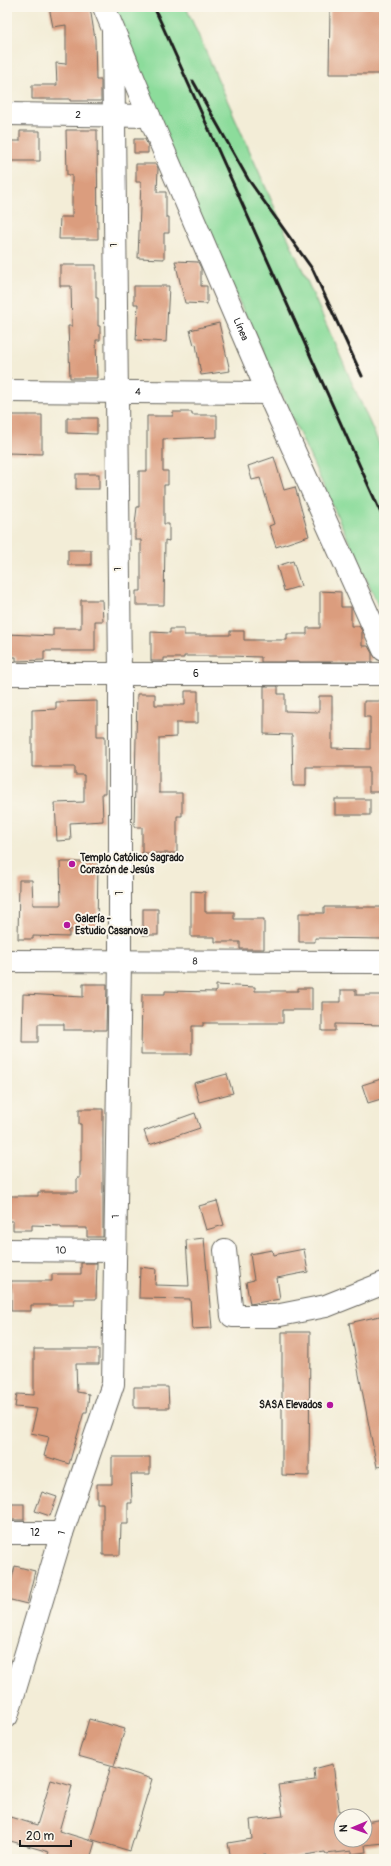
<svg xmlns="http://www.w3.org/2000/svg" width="391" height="1866" font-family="Pangolin,sans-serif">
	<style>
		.green { fill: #8cdc9b; stroke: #547c5c }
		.building { fill: #db9d7e }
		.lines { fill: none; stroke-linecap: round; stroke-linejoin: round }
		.minor-casing { stroke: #67655d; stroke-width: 24 }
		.minor { stroke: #fff; stroke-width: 22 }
		.rail { stroke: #1c1c1c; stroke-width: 3 }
		.poi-dot { fill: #b5179e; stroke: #fbf7ec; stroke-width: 1.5 }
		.labels { text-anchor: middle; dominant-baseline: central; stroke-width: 4; stroke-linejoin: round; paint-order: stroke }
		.street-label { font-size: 10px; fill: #1c1c1c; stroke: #fbf7ec }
		.poi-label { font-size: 10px; font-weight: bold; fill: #1c1c1c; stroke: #fbf7ec; text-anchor: start }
	</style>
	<rect width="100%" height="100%" fill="#fbf7ec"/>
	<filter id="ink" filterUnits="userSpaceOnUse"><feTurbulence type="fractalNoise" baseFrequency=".025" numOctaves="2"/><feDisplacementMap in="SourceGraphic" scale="8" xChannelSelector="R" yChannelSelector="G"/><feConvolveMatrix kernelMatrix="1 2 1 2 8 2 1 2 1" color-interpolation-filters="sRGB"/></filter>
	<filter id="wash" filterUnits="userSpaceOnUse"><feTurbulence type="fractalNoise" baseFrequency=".012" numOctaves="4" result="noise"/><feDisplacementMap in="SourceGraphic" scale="16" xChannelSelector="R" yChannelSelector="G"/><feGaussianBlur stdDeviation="0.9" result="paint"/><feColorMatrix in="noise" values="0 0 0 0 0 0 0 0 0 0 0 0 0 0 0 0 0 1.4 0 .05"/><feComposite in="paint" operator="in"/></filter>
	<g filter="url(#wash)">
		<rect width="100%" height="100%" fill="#f3edd7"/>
		<path class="green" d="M109,7H186L384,455V618L192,199Z"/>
		<g id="blocks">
			<g class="building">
				<path d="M49,7H90L95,39L96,80H101V101H70V99H32V85H57L56,63L66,64V25L53,27Z"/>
				<path d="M330,7H384V74H329Z"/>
				<path d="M66,130H97L98,239H59L60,217H72V175H67Z"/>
				<path d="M20,131H40V161H7V141H20Z"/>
				<path d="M134,139H145L148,146V153H134Z"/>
				<path d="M136,164H156L158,168L157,192H166V217H169V233H164V259L138,258L141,182H136Z"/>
				<path d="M175,261L198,262L201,268V286H207V304L185,303Z"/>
				<path d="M60,265H96V298H98V326H100V340H96L97,378H70L68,326H72L71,286H60Z"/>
				<path d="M134,286H169L166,342L136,340L138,304H134Z"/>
				<path d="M219,323L230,371L201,375L196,344L194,345L190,330Z"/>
				<path d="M173,412H192V415H217V437L163,439V471H168V485H164V524H169V541L165,540L164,605H136V591H141V540H135V524L137,507H139V471H147V416H173Z"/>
				<path d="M7,415H42V454L7,453Z"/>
				<path d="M67,418H97V434L67,433Z"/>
				<path d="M274,457L284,490L295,487L309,536L276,547L269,526L274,524L260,478L252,480L248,466Z"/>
				<rect x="76" y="474" width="23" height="15"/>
				<rect x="68" y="550" width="23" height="15"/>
				<path d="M293,561L301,586L284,591L277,566Z"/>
				<path d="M320,591L341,592V607H351V626H359L362,631V646H368L372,653V662H261V657L230,656H184V658H164V661H151V632L170,633V629H184V635H230V631H244V640H287V634H307V628H320Z"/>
				<path d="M81,600H102L103,621H95V651H44V660L16,661V657H7V634L53,636V628H81Z"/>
				<path d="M264,686H278V694H285V711L319,712V696H332V748L370,749V717H364V701H384V792H369V767H306V786H293L292,735L264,734Z"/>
				<path d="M185,691H198V723H176V737L159,738V793H182V816H177V853H142V827H134L137,694H155V705H185Z"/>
				<path d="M97,701V736H105V793H102L103,821L70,823L71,840L57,841L55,803L84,802V775H75V767H32V710L56,709V702Z"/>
				<rect x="335" y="799" width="35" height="16"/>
				<path d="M60,862H98L97,930H69V937L33,936V939H18L19,880H32L33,905H61Z"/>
				<path d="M191,891L205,892V912H234V919H264V949H240V942H215V937H191Z"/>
				<path d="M324,907H384V939L315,938V942H299V913H324Z"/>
				<rect x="143" y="909" width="15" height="26"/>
				<path d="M83,984H107L106,1030H64V1024H38V1042H22L23,994L83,997Z"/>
				<path d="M216,985L255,987V991H298V988H312V1010H283V1023H203V1026H192V1054H141L142,994H165V991L216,992Z"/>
				<path d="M341,990H356V995H384V1025L335,1024V1031H322V1002H341Z"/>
				<path d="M227,1074L233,1093L199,1102L194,1083Z"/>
				<path d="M384,1078V1098L368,1103L362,1085Z"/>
				<path d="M79,1109H103V1237H87V1228H61V1226L32,1225V1230H13V1221H7V1196H38V1192H77V1178H80V1161H81V1124H79Z"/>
				<path d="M195,1113L200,1128L149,1145L144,1131Z"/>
				<path d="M217,1201L224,1225L206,1230L199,1206Z"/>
				<path d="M204,1238L212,1328L192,1329L190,1299L139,1298L140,1267L156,1269L155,1285L189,1286L186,1240Z"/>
				<path d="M304,1249L308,1272L277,1278L280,1299L250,1304L246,1282L254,1280L250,1254L272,1250L273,1255Z"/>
				<path d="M81,1263H97L96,1299H74V1305H31V1311H11V1281H52V1274H81Z"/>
				<path d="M384,1315V1466L377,1467L349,1323Z"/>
				<path d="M282,1332H310L309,1476L282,1475Z"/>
				<path d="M34,1349H99V1364H76L77,1392L89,1394L87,1412H84L69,1464L44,1456L49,1437L31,1433L37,1409L15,1407L17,1394L34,1395Z"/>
				<path d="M134,1387H168L169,1408H134Z"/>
				<path d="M112,1457H150V1474H131L132,1503H128V1524H121L120,1555H103V1503H97V1484H112Z"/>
				<path d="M42,1492L57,1497L50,1516L35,1511Z"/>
				<rect x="7" y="1504" width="17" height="16"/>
				<path d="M15,1566L35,1571L27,1604L7,1599Z"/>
				<path d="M89,1719L125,1729L114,1766L78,1756Z"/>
				<path d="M333,1764L340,1816H341V1840H365V1822L384,1819V1843L365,1845L366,1852L352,1854V1851L326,1854L325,1852L278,1859H267L266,1855L231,1859L228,1843L252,1839L250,1820L283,1816L278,1785L315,1780L314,1769Z"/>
				<path d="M111,1766L152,1779L130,1851L90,1839Z"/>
				<path d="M51,1780L72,1786L59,1831L95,1842L90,1859H46L49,1852L7,1840V1828L10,1817L37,1825Z"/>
			</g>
		</g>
	</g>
	<g filter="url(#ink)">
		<use href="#blocks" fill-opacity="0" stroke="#67655d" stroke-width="1"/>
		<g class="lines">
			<defs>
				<g id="minor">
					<path id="s1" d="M104,7L149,116L268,393L384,650"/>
					<path id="s2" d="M7,114L149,116"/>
					<path id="s3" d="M7,391L268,393"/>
					<path id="s4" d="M7,674H384"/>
					<path id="s5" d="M7,961L384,962"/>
					<path id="s6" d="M7,1250L115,1251"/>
					<path d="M225,1250L232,1316H275L326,1306L384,1283"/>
					<path id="s7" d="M7,1533H62"/>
					<path id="s8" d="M7,1716L62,1533L113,1384L120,960V674L113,30"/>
				</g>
			</defs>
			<use href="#minor" class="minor-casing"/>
			<use href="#minor" class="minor"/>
			<g class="rail">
				<path d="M154,7L384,520"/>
				<path d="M193,81L248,179L313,270L362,376"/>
			</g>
		</g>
	</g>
	<g class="poi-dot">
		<circle cx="72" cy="864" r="4"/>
		<circle cx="67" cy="925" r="4"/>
		<circle cx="330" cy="1405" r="4"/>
	</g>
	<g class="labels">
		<g class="street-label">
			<text stroke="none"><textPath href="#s2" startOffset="71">2</textPath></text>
			<text transform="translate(114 245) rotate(-91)">1</text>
			<text stroke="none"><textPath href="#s1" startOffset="350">Línea</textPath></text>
			<text stroke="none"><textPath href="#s3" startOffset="131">4</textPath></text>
			<text transform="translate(118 569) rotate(-91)">1</text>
			<text stroke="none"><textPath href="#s4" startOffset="189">6</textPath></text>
			<text transform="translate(120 893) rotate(-90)">1</text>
			<text stroke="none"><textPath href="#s5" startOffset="188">8</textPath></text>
			<text stroke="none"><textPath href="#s8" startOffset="516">1</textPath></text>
			<text stroke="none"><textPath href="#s6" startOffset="54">10</textPath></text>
			<text stroke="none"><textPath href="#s7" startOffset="28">12</textPath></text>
			<text stroke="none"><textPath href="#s8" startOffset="191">1</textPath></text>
		</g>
		<g class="poi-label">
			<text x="80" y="858">Templo Católico Sagrado<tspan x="80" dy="12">Corazón de Jesús</tspan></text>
			<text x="75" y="919">Galería -<tspan x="75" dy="12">Estudio Casanova</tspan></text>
			<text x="322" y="1405" text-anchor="end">SASA Elevados</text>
		</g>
	</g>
	<rect width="391" height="1866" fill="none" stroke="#fbf7ec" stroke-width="24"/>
	<g transform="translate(353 1828) rotate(268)"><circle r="19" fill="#fbf7ec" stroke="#a29f99"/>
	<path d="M0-3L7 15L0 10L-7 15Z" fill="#b5179e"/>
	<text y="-6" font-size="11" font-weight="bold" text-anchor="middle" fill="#1c1c1c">N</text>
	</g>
	<path d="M20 1840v6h51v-6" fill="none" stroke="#1c1c1c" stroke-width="2"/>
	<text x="26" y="1840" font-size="12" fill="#1c1c1c" stroke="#fbf7ec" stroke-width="3" paint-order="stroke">20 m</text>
</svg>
